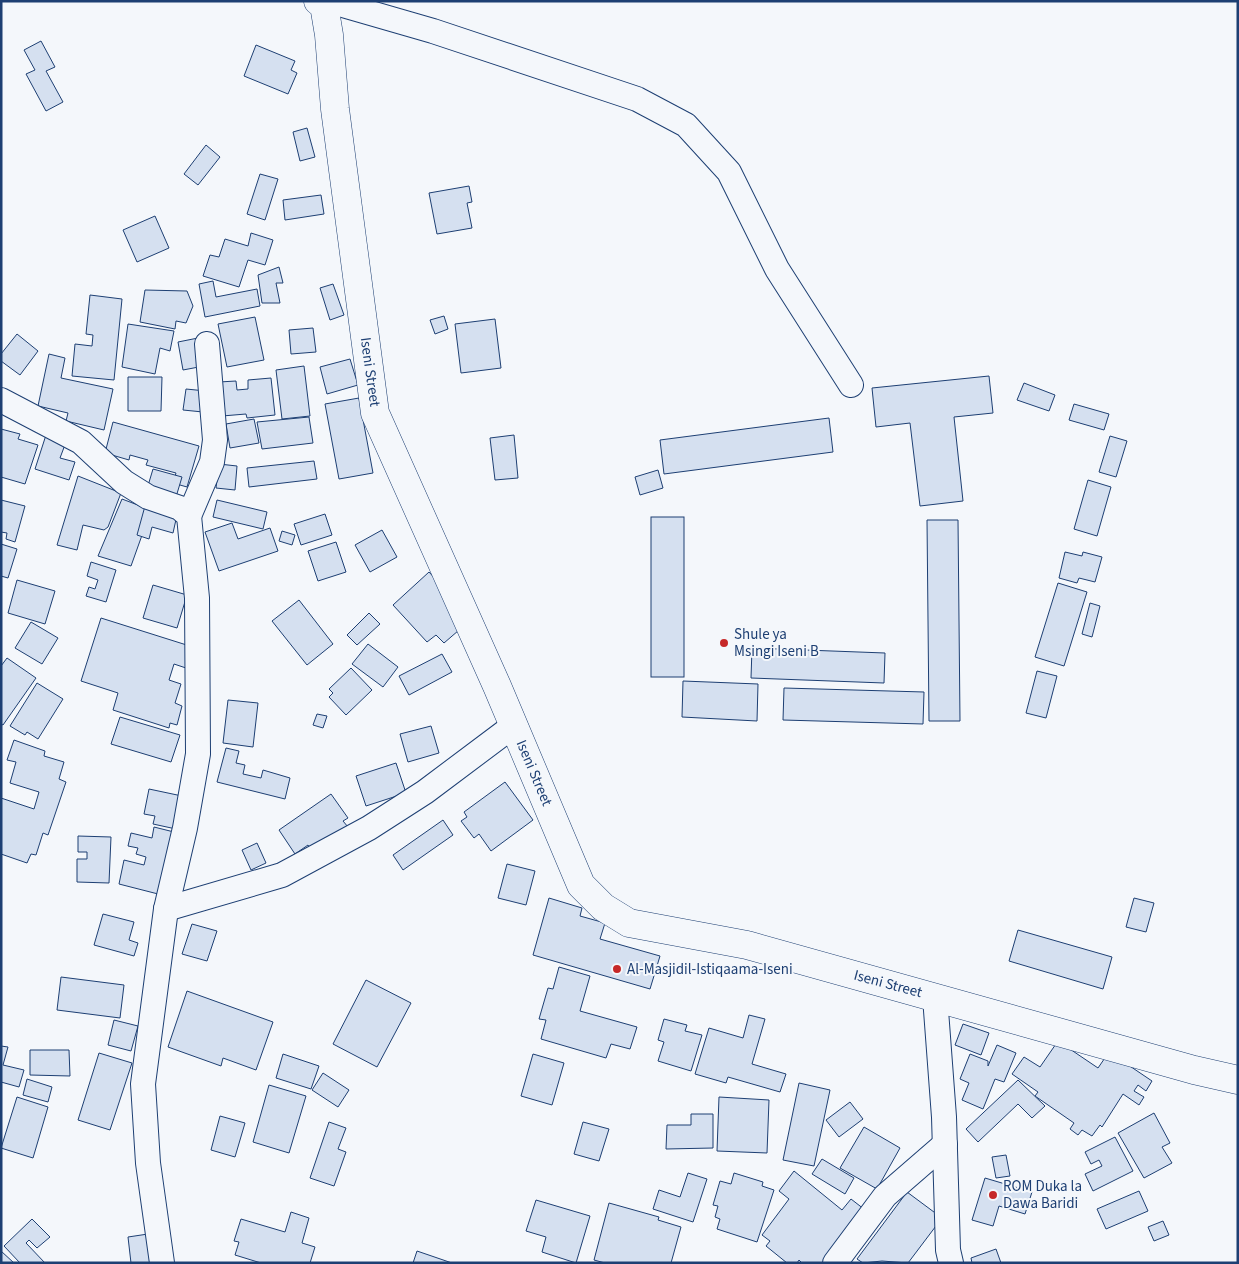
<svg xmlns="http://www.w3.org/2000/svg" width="1239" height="1264" font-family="'Source Sans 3',sans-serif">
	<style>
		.building { fill: #d5e0f0; stroke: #1d3f73 }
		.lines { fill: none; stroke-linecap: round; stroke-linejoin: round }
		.minor-casing { stroke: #1d3f73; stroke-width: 26 }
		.tertiary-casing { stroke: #1d3f73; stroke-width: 29 }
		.minor { stroke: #f4f7fb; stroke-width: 24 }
		.tertiary { stroke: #f4f7fb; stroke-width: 28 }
		.poi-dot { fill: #c62828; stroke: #f4f7fb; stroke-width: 2 }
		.labels { text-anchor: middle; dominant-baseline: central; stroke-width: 4; stroke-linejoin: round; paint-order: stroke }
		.street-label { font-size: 15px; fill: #1d3f73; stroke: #f4f7fb }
		.poi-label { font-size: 15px; fill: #1d3f73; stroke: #f4f7fb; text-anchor: start }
	</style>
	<rect width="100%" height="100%" fill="#f4f7fb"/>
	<g class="building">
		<path d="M41,41L55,67L46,71L63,102L46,111L26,74L35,70L24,50Z"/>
		<path d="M256,45L295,61L291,70L297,73L288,94L244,76Z"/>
		<path d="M307,128L315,157L300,161L293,132Z"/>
		<path d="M206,145L220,157L198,185L184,174Z"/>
		<path d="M260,174L278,179L265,220L247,214Z"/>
		<path d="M469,186L472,202L467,203L472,228L437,234L429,193Z"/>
		<path d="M321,195L324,214L285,220L283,200Z"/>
		<path d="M155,216L169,248L137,262L123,230Z"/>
		<path d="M251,233L273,240L265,265L248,260L239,287L203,276L210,255L219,257L225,239L248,246Z"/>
		<path d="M279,267L283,283H276L280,303H262L258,275Z"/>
		<path d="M213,281L216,297L257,289L260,306L205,317L199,284Z"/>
		<path d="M333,284L344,315L330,320L320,288Z"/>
		<path d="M145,290L187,291L193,306L186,323L176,321L175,329L140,322Z"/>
		<path d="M90,295L122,299L114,380L72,376L75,344L92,346L93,335L86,334Z"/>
		<path d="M444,316L448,329L435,334L430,320Z"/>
		<path d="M255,317L264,360L227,367L218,324Z"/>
		<path d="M495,319L501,368L461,373L455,324Z"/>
		<path d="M128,324L174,331L170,351L160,348L155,374L122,367Z"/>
		<path d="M313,328L316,352L291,354L289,330Z"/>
		<path d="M17,334L38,351L20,375L1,361V354Z"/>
		<path d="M198,338L204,366L183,370L178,342Z"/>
		<path d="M49,354L65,358L61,378L113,389L104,430L66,421L68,413L38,406Z"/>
		<path d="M350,359L358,385L327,394L320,367Z"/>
		<path d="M304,366L310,416L282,419L276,370Z"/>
		<path d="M989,376L993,413L954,417L963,501L920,506L910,423L876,427L872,388Z"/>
		<path d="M128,377H162L161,411H128Z"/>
		<path d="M271,378L275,415L247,418L246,414L222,416L219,382L236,381L237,390L248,389V380Z"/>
		<path d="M1024,383L1055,395L1049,411L1017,400Z"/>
		<path d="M186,389L206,391L203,412L183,410Z"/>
		<path d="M359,398L373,473L339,479L325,404Z"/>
		<path d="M1074,404L1109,414L1104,430L1069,420Z"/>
		<path d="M309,417L313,443L262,449L257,422Z"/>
		<path d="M829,418L833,452L664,474L660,440Z"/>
		<path d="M254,419L259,443L230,448L226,424Z"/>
		<path d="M113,422L199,446L187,487L173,483L176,473L146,465L148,460L130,455L129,460L105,453Z"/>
		<path d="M1,429L20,434L18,439L38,445L25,484L1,477Z"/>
		<path d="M46,435L66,442L60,458L75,462L69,480L35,469Z"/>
		<path d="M514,435L518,478L495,480L490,438Z"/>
		<path d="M1110,436L1127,441L1116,477L1099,472Z"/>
		<path d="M314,461L317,479L249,487L247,468Z"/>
		<path d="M219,464L237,466L235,490L216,488Z"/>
		<path d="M153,469L182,477L176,497L147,489Z"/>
		<path d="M658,470L663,488L640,495L635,477Z"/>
		<path d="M78,476L121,493L108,527L104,530L83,525L77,550L57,545Z"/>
		<path d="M1088,480L1111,487L1097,536L1074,529Z"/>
		<path d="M122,499L151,510L131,566L98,556Z"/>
		<path d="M1,500L25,506L15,542L6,539L7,533L1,532Z"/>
		<path d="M217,500L267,512L263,529L213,517Z"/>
		<path d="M145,506L177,515L173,533L152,527L149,539L137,535Z"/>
		<path d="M325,514L332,535L301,545L294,524Z"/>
		<rect x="651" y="517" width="33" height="160"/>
		<path d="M927,520H958L960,721H929Z"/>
		<path d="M232,523L238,539L270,528L278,551L219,571L205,532Z"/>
		<path d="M382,530L397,557L370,572L355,545Z"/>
		<path d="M282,531L295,535L292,545L279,541Z"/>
		<path d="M336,542L346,572L318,581L308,551Z"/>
		<path d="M1,544L17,549L8,578L1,576Z"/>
		<path d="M1065,552L1082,556L1083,552L1102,557L1095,582L1079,578L1077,583L1059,578Z"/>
		<path d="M91,562L116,570L106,602L86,596L89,587L95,589L98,580L87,576Z"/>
		<path d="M429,572L461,607L466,624L444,643L436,635L427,642L393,605Z"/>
		<path d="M17,580L55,591L45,624L8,613Z"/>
		<path d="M1058,583L1087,592L1064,666L1035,657Z"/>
		<path d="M153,585L187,595L177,628L143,618Z"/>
		<path d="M299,600L333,644L307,665L272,621Z"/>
		<path d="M1090,603L1100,606L1092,637L1082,634Z"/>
		<path d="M369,613L380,624L357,645L347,635Z"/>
		<path d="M101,618L193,647L186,668L174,664L169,680L181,684L175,703L182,706L177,725L170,723L169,728L113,710L118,693L81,681Z"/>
		<path d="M31,622L58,638L42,664L15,648Z"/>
		<path d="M368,644L398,667L383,687L352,664Z"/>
		<path d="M752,648L885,653L884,683L751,678Z"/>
		<path d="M442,654L452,672L409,695L399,676Z"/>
		<path d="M7,658L36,678L3,725L1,724V666Z"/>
		<path d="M351,668L372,690L346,715L329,697L333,693L329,689Z"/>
		<path d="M1037,671L1057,676L1046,718L1026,713Z"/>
		<path d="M683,681L758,684L757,721L682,717Z"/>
		<path d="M37,683L63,699L38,739L27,732L25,735L10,726Z"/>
		<path d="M784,688L924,692L923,724L783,720Z"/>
		<path d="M228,700L258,703L253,747L223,743Z"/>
		<path d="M317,714L327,716L323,728L313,725Z"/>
		<path d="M120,717L180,735L171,762L111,744Z"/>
		<path d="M431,726L439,753L408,762L400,734Z"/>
		<path d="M14,740L45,751L44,756L64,762L59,779L66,782L48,835L43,833L36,855L31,854L27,863L1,854V798L34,809L39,792L10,783L16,762L7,760Z"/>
		<path d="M226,748L239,751L236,763L245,765L243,774L261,778L263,770L290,778L285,799L217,782Z"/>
		<path d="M396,763L406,793L366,806L356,776Z"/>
		<path d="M505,782L533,820L491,851L479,834L474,838L461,821L467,817L464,812Z"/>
		<path d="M149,789L182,796L176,829L153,824L155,816L144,814Z"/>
		<path d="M331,794L348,818L343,821L348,827L312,852L308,845L295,854L279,830Z"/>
		<path d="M443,820L453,835L403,870L393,855Z"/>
		<path d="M154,827L178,833L162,895L119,884L124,860L144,865L146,857L136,854L138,848L128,846L131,833L152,838Z"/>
		<path d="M78,836L111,837L109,883L77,882V859H87V852H78Z"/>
		<path d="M257,843L266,863L251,870L242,850Z"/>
		<path d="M507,864L535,871L526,905L498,898Z"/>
		<path d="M549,898L582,908L580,916L605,923L600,939L660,956L650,989L533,955Z"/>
		<path d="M1134,898L1154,903L1146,932L1126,927Z"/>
		<path d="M103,914L134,922L129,940L138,943L134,956L94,945Z"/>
		<path d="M192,924L217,931L207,961L182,954Z"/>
		<path d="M1018,930L1112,957L1103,989L1009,961Z"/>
		<path d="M559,967L590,976L580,1011L637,1027L630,1049L611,1044L606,1058L541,1039L546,1020L539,1019L548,988L553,989Z"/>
		<path d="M61,977L124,985L120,1018L57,1010Z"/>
		<path d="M366,980L411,1003L377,1067L333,1044Z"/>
		<path d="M187,991L273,1022L256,1070L223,1058L221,1066L168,1047Z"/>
		<path d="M749,1015L765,1019L752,1064L786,1074L780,1092L728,1077L726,1083L695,1074L709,1028L743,1038Z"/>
		<path d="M664,1019L687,1025L685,1031L702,1035L691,1071L658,1061L664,1042L658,1040Z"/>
		<path d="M114,1020L138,1026L131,1051L108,1045Z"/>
		<path d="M963,1024L989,1033L981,1055L955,1045Z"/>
		<path d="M1058,1041L1098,1068L1109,1052L1152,1081L1146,1091L1138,1085L1134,1091L1144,1097L1139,1105L1123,1094L1102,1127L1100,1125L1092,1136L1082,1130L1078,1135L1070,1129L1074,1123L1035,1096L1038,1092L1012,1074L1024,1057L1040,1067Z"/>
		<path d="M997,1045L1016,1053L1004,1082L995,1079L983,1109L962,1100L969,1083L960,1079L970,1054L988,1061V1066Z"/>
		<path d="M1,1046L8,1047L3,1065L24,1070L19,1087L1,1082Z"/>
		<path d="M30,1050H69L70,1076L30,1075Z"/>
		<path d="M99,1053L132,1063L110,1130L78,1120Z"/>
		<path d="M283,1054L319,1066L311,1089L276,1078Z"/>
		<path d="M533,1054L564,1063L552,1105L521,1096Z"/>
		<path d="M323,1073L349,1090L338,1107L312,1090Z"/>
		<path d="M27,1079L52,1087L48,1102L23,1095Z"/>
		<path d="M1018,1080L1045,1106L1032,1118L1018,1104L978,1142L966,1129Z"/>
		<path d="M799,1083L830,1090L814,1166L783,1160Z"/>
		<path d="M269,1085L306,1096L289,1153L253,1142Z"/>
		<path d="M17,1097L48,1107L33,1158L1,1148Z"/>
		<path d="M719,1097L769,1100L767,1153L717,1151Z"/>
		<path d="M850,1102L863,1119L839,1137L826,1120Z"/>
		<path d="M1154,1113L1170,1143L1162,1147L1172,1163L1144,1178L1118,1133Z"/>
		<path d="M691,1114H713V1148L666,1149L667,1125H691Z"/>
		<path d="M220,1116L245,1123L235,1157L211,1150Z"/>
		<path d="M329,1122L346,1128L338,1149L346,1152L334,1186L310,1178Z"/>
		<path d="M583,1122L609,1129L599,1161L574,1154Z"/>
		<path d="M864,1127L900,1148L877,1189L840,1168Z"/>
		<path d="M1115,1137L1133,1171L1093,1191L1085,1174L1102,1166L1099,1160L1091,1164L1085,1152Z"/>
		<path d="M1006,1155L1010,1176L996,1178L992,1157Z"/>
		<path d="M822,1159L854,1178L845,1194L812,1174Z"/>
		<path d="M794,1171L842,1210L851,1199L869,1213L831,1263H802L799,1260L797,1263H787L766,1246L770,1241L762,1235L789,1199L779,1191Z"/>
		<path d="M688,1173L707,1179L693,1222L653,1209L659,1190L680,1197Z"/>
		<path d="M734,1173L763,1182L762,1186L774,1190L757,1242L717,1229L720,1219L715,1217L718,1206L713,1205L720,1181L731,1184Z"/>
		<path d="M985,1178L1032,1192L1025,1214L999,1206L993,1226L972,1220Z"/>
		<path d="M1139,1191L1148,1211L1106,1229L1097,1209Z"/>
		<path d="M907,1192L942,1218L908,1263L882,1261L863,1263L857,1259Z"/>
		<path d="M536,1200L590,1216L576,1263L542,1252L546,1237L526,1231Z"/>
		<path d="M609,1203L659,1217L658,1220L681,1227L671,1263H605L594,1260Z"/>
		<path d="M291,1212L309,1218L302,1243L315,1247L310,1263H261L235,1255L239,1242L234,1241L241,1219L285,1232Z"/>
		<path d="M32,1219L50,1237L37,1248L29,1240L26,1243L45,1263H20L4,1246Z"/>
		<path d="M1163,1221L1169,1235L1154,1241L1148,1227Z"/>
		<path d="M148,1234L151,1263H131L128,1237Z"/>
		<path d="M996,1249L1001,1263H972L971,1258Z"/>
		<path d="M1,1251L14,1263H1Z"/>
		<path d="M417,1251L452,1263H413Z"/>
	</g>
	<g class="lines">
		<defs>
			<g id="minor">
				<path d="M329,1L433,31L637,99L686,125L729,172L777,269L851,385"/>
				<path d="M1,400L81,442L124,482L148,497L180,508L189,516L197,598L198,754L185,828L166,909L143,1084L148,1163L162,1263"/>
				<path d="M189,516L212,462L215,440L207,344"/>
				<path d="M166,909L282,875L369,828L425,792L513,726"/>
				<path d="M935,997L944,1117L948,1250L951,1263"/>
				<path d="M835,1263L885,1196L945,1144"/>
			</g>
			<path id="tertiary" d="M318,1L324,5L329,35L335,109L375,413L497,686L581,885L603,907L629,923L747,945L1194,1070L1238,1080"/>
		</defs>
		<use href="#minor" class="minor-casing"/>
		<use href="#tertiary" class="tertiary-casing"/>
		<use href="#minor" class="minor"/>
		<use href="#tertiary" class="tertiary"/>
	</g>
	<g class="poi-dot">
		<circle cx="724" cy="643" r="5"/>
		<circle cx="617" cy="969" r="5"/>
		<circle cx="993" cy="1195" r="5"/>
	</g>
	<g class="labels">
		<g class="street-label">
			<text transform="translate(370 372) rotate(82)">Iseni Street</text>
			<text transform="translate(534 773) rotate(67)">Iseni Street</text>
			<text transform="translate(888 984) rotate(15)">Iseni Street</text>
		</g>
		<g class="poi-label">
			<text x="734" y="634">Shule ya<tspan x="734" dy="17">Msingi Iseni B</tspan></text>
			<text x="627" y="969">Al-Masjidil-Istiqaama-Iseni</text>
			<text x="1003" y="1186">ROM Duka la<tspan x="1003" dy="17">Dawa Baridi</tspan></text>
		</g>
	</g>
	<rect width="1239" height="1264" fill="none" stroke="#1d3f73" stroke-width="5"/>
</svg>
